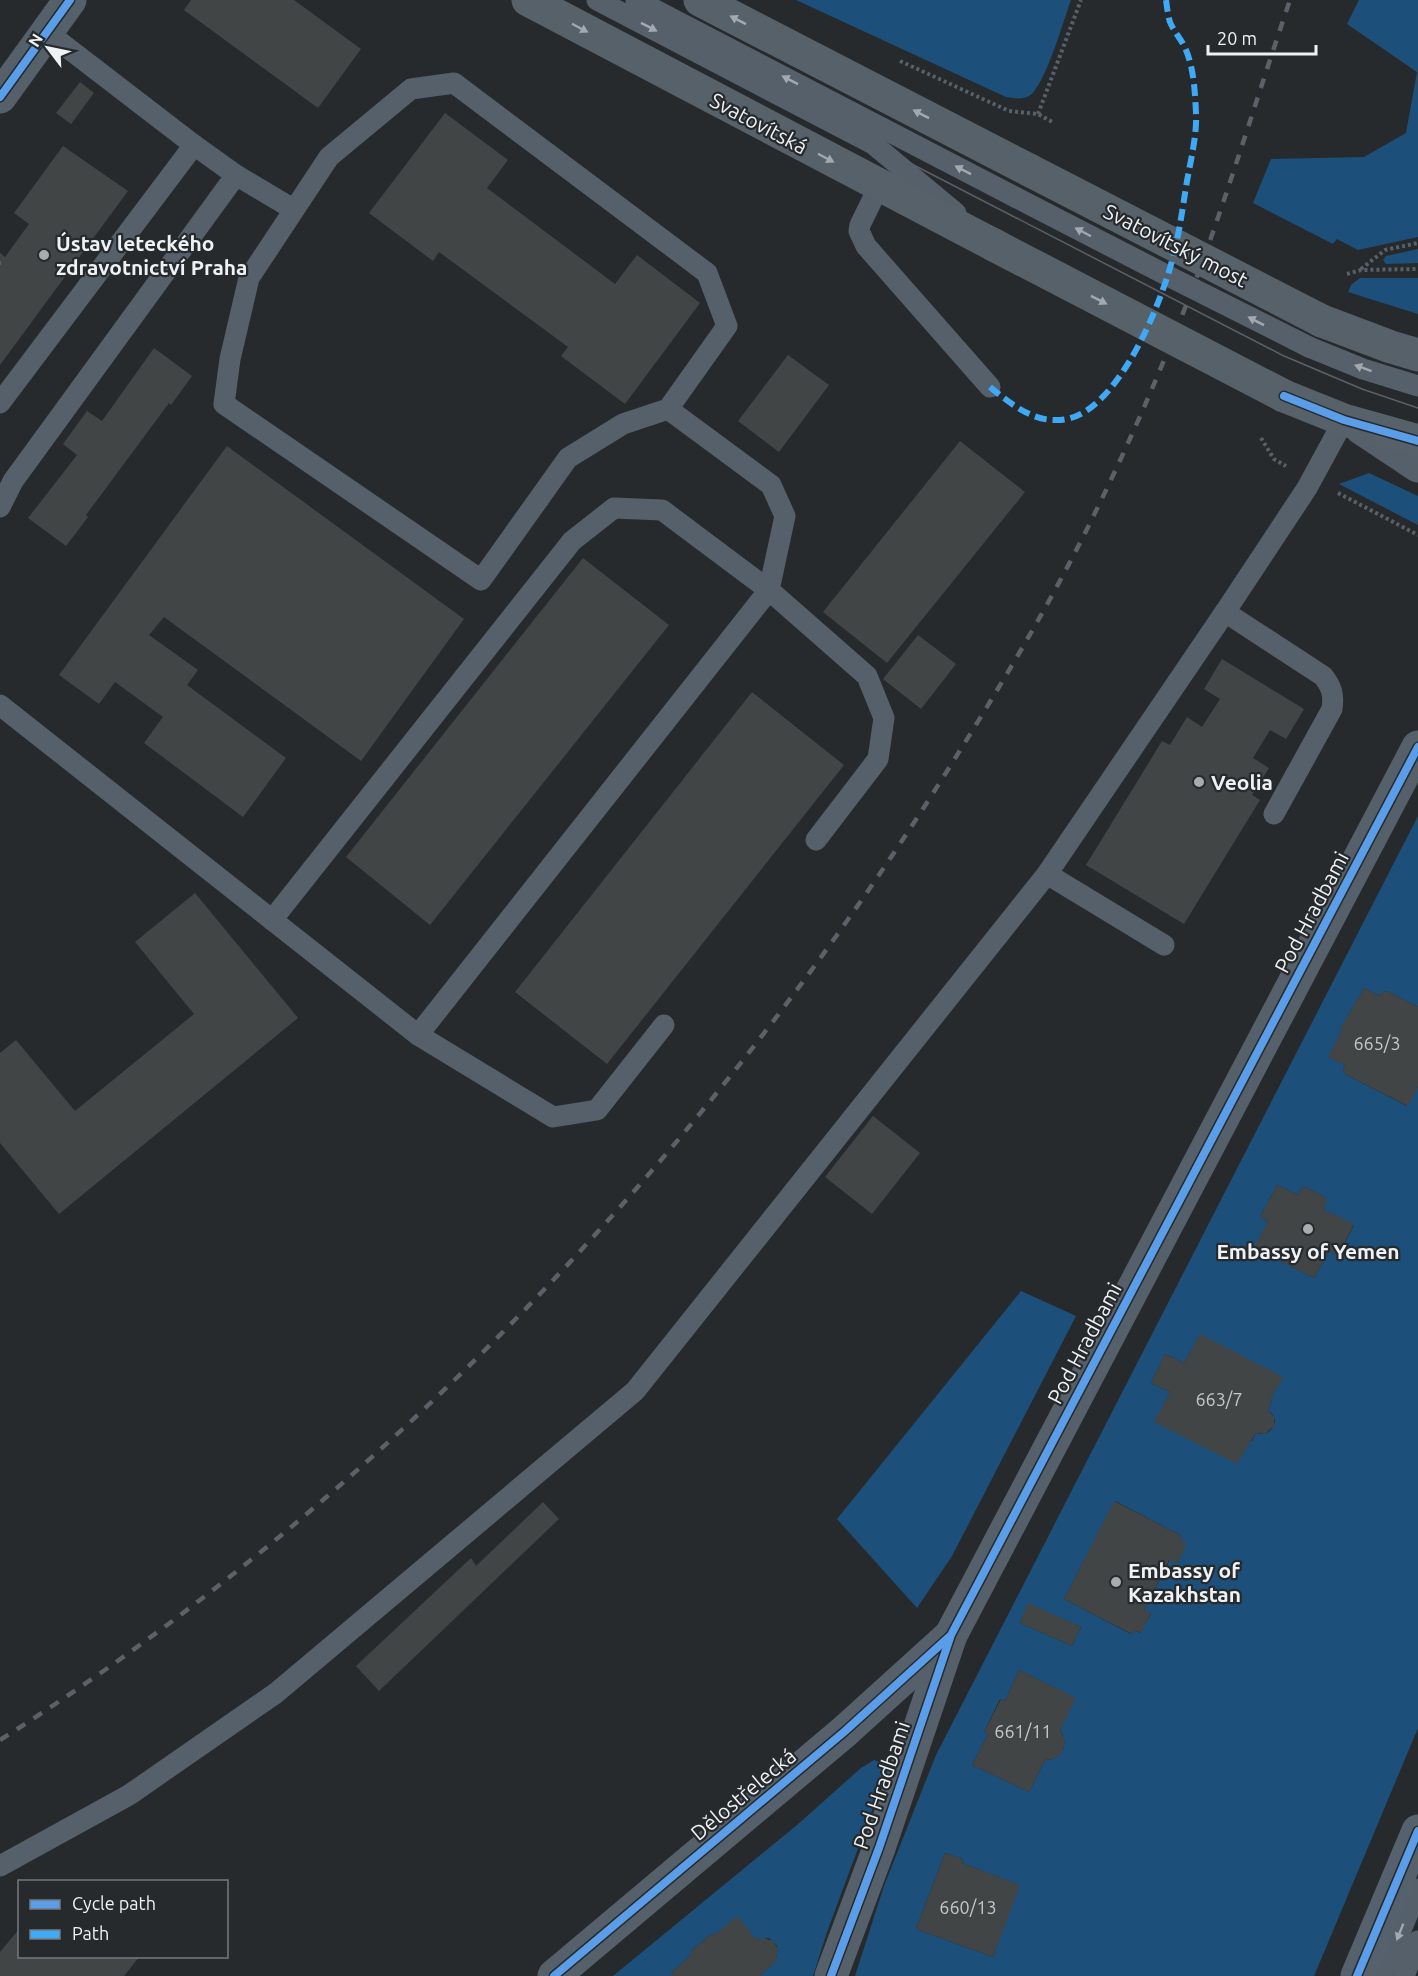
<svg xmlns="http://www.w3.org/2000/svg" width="1418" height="1976" font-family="Ubuntu,sans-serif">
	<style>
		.green { fill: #1c507a; fill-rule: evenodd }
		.building { fill: #424546 }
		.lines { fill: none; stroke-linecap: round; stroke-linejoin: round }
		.path { stroke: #586068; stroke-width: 4; stroke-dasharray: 3 3; stroke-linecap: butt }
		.lane { stroke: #55606b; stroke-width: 21 }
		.street { stroke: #55606b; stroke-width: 33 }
		.secondary { stroke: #55626d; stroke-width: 33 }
		.primary { stroke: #56616a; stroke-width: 33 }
		.tram { stroke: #5a6168; stroke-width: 1.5 }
		.rail { stroke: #5a6168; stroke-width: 4.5; stroke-dasharray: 10 10; stroke-linecap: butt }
		.lane-bridge { stroke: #55606b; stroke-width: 21 }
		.primary-bridge { stroke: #56616a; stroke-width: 33 }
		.quiet { stroke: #3fa9f5; stroke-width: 6; stroke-dasharray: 12 6; stroke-linecap: butt }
		.cycleway-casing { stroke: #262a2d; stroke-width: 11 }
		.cycleway { stroke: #5a9eea; stroke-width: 8 }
		.oneway { fill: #a2aaaf }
		.oneway2 { fill: #a2a9b0 }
		.poi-dot { fill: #a9acae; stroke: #262a2d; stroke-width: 2 }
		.labels { text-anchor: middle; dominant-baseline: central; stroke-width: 4.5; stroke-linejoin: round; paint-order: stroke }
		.number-label { font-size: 18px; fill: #c4c7c8 }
		.street-label { font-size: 21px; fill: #eff2f4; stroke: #262a2d }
		.poi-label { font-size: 21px; font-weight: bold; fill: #eff2f4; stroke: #262a2d; text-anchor: start }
	</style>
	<rect width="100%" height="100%" fill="#272a2c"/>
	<g class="green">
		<path d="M796,0H1071C1064,19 1045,87 1029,96C1022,100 1013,98 1006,97Z"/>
		<path d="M1359,0H1418V237L1358,250L1337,239L1333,244L1253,203L1271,159L1364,157L1406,133L1417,72L1347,24Z"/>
		<path d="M1418,249V263L1386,264L1383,260L1386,256Z"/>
		<path d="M1360,278H1418V314L1348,292L1351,285Z"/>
		<path d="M1369,473L1418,496V525L1339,484Z"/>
		<path d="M1418,816V1007L1387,991L1383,992L1380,996L1364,988L1341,1028L1342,1030L1329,1057L1345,1065L1343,1070L1345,1074L1407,1106L1418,1086V1728L1314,1976H855L884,1886L936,1755ZM1277,1185L1298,1195L1301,1189L1306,1187L1325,1197L1326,1202L1323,1209L1354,1225L1339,1255L1329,1251L1314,1278L1255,1248L1268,1221L1260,1217ZM1200,1335L1282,1377L1270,1400L1272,1401L1268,1410L1273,1415L1275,1421C1273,1431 1266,1436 1256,1433L1252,1441L1155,1422L1170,1392L1151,1383L1165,1354L1184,1363ZM1115,1501L1182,1536L1144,1610L1151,1614L1140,1633L1134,1630L1131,1634L1064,1599ZM1028,1604L1081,1627L1072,1646L1020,1623ZM1019,1670L1075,1698L1060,1730C1070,1744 1062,1760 1045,1760L1029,1792L972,1765L988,1734L984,1732L1000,1699L1005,1701ZM945,1853L963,1859L962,1863L1019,1885L993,1957L916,1929Z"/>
		<path d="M1021,1291L1076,1316L952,1556L917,1608L837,1519Z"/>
		<path d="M874,1760L883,1763L887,1770L827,1932L813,1976H759C770,1967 779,1962 777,1946L769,1938L757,1940L737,1918L714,1935L711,1934L691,1951V1955L671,1973V1976H613L797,1825L861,1768Z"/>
	</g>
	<g class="building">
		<path d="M191,0H294L361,49L318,108L184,10Z"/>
		<path d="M80,82L94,93L71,124L56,113Z"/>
		<path d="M445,113L508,160L487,188L615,284L637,255L700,303L625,404L561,356L568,347L439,252L433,261L369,213Z"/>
		<path d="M63,146L128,191L0,365V253L5,257L29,224L14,213Z"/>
		<path d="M154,348L192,376L171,405L169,403L86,515L88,517L66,546L28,518L77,455L63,444L87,411L102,421Z"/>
		<path d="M788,355L829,385L779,452L738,421Z"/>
		<path d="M960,441L1025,492L887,663L823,612Z"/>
		<path d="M227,446L464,619L361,761L164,617L149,635L198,670L187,685L286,758L243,817L144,743L163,717L115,682L99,704L59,675Z"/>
		<path d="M583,558L669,625L430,925L346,857Z"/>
		<path d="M918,635L956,664L921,709L883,679Z"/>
		<path d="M1222,659L1304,709L1286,739L1270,730L1253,758L1269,768L1252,795L1260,800L1184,924L1086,865L1162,741L1170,745L1187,717L1202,727L1220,699L1204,689Z"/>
		<path d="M752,692L844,765L607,1064L515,992Z"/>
		<path d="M195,893L298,1018L59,1214L0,1143V1053L16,1040L75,1111L194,1014L135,942Z"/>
		<path d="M1364,988L1380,996L1383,992L1387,991L1418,1007V1086L1408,1106L1345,1074L1343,1070L1345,1065L1328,1057L1342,1030L1340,1029Z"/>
		<path d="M873,1116L920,1153L872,1214L825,1177Z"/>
		<path d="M1277,1185L1298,1195L1301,1189L1306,1187L1325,1197L1327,1202L1323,1209L1354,1224L1338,1256L1329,1251L1314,1278L1254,1248L1268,1221L1260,1217Z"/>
		<path d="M1200,1334L1283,1377L1270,1400L1272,1401L1268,1410L1274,1417V1426L1265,1434L1256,1433L1237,1464L1154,1422L1170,1392L1151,1383L1165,1354L1184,1363Z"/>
		<path d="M1114,1501L1182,1536L1180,1540L1187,1544L1177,1564L1169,1560L1144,1610L1151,1613L1141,1633L1134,1630L1132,1634L1064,1599Z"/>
		<path d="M543,1502L559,1519L379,1691L356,1666L471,1558L476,1566Z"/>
		<path d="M1028,1603L1081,1627L1072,1646L1020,1623Z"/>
		<path d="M1019,1670L1076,1698L1060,1730L1065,1740L1063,1750L1060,1755L1053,1759L1045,1760L1029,1792L972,1765L988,1734L984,1732L1001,1699L1005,1701Z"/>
		<path d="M945,1853L963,1859L962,1863L1020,1885L993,1957L916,1929Z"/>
		<path d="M735,1918H739L757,1940L764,1938L773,1941L778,1949L775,1963L759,1976H671V1973L691,1955V1951L711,1934L714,1935Z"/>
		<path d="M20,1928V1956H140L124,1976H0V1952Z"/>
	</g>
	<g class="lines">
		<g class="path">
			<path d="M900,61L1009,111L1038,114L1054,123"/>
			<path d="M1038,114L1081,0"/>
			<path d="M0,263H1"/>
			<path d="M1361,269L1385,250L1418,243"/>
			<path d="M1347,274L1361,270L1418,269"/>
			<path d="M1261,438L1274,459L1286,466"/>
			<path d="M1338,493L1418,535"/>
		</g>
		<g class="lane">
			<path d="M597,0L873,144L956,213"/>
			<path d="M636,0L1015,197"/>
			<path d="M47,32L194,145L236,175L293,209"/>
			<path d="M454,83L707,273L727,326L668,409L623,424L568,458L481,580L224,404L230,359L249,278L329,157L411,89Z"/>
			<path d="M879,186L860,225L859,231L866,246L990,387"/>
			<path d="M1309,347L1363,369L1418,386"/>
			<path d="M0,403L194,145"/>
			<path d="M0,507L13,481L236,175"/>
			<path d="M0,705L418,1035L769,590L785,516L771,485L668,409"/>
			<path d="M1274,814L1332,709C1334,695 1332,687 1323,676L1225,612L1307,488L1344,420"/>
			<path d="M1047,874L1164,945"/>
			<path d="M272,920L572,541L614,508L662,510L769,590L867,676L884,718L878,759L816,840"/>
			<path d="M418,1035L553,1117L597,1110L664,1025"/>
			<path d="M0,1866L129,1795L276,1693L635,1391L1047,874L1225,612"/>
			<path d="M1382,1976L1418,1889"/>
			<path d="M1404,1976L1418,1941"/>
		</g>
		<g class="street">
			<path d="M0,97L70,0"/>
			<path d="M1361,428L1418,466"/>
			<path d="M554,1976L844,1732L950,1636"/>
			<path d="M831,1976L879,1848L951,1635L1418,747"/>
		</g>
		<path class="secondary" d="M1357,1976L1418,1831"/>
		<g class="primary">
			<path d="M528,0L992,244"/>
			<path d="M700,0L1029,170"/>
			<path d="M1322,321L1391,347L1418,355"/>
			<path d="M1284,396L1344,420L1418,441"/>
		</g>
		<path class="tram" d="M873,144L1284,356L1362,389L1418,408"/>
		<path class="rail" d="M0,1740C385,1496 713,1146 954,760C1003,682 1051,602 1092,519C1131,440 1167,357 1198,274C1231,184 1259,91 1290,0"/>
		<path class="lane-bridge" d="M1015,197L1176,280L1309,347"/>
		<g class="primary-bridge">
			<path d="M1029,170L1322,321"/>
			<path d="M992,244L1284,396"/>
		</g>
		<path class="quiet" d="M990,387C1012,405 1036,425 1067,419C1120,408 1163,300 1174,253C1180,229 1183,205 1187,181C1191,159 1197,135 1196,113C1195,93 1194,69 1186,50C1182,40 1174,32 1170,22C1168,16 1167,7 1166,0"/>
		<defs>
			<g id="cycleway">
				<path d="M0,97L70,0"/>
				<path d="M1284,396L1344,420L1418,441"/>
				<path d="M554,1976L844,1732L949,1637"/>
				<path d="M831,1976L879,1848L951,1635L1418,747"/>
				<path d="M1357,1976L1418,1831"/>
			</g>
		</defs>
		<use href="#cycleway" class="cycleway-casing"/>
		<use href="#cycleway" class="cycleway"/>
	</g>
	<defs><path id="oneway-solid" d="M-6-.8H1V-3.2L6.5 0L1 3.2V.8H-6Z" transform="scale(1.5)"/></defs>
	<g class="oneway">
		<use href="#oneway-solid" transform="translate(738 20) rotate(-153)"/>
		<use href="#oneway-solid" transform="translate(580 28) rotate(28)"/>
		<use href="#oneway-solid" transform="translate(921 114) rotate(-153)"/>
		<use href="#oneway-solid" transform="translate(826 158) rotate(28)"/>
		<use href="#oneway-solid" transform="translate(1099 300) rotate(27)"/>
	</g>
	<g class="oneway2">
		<use href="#oneway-solid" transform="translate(649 27) rotate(27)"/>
		<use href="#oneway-solid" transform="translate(790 80) rotate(-153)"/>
		<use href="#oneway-solid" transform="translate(963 170) rotate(-153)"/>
		<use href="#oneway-solid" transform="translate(1083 232) rotate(-152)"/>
		<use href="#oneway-solid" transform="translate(1256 321) rotate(-153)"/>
		<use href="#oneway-solid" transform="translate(1363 368) rotate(-160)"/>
		<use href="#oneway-solid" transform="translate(1400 1932) rotate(112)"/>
	</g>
	<g class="poi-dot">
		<circle cx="44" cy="255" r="6"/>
		<circle cx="1199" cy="782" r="6"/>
		<circle cx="1308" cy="1229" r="6"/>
		<circle cx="1116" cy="1582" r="6"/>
	</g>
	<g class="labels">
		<g class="number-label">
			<text x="1377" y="1043">665/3</text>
			<text x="1219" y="1399">663/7</text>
			<text x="1023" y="1731">661/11</text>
			<text x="968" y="1907">660/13</text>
		</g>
		<g class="street-label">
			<text transform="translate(759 123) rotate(28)">Svatovítská</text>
			<text transform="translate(1176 245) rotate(27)">Svatovítský most</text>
			<text transform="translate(1311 912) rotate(-62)">Pod Hradbami</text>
			<text transform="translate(1084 1343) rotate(-62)">Pod Hradbami</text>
			<text transform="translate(881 1785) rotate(-71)">Pod Hradbami</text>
			<text transform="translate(743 1794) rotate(-40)">Dělostřelecká</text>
		</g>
		<g class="poi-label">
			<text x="56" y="243">Ústav leteckého<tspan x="56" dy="24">zdravotnictví Praha</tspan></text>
			<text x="1211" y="782">Veolia</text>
			<text x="1308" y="1251" text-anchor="middle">Embassy of Yemen</text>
			<text x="1128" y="1570">Embassy of<tspan x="1128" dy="24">Kazakhstan</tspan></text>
		</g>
	</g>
	<rect x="18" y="1880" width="210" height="78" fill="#262a2d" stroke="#767a7d" stroke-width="1.5"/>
	<rect x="30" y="1900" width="30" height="9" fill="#5a9eea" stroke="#767a7d" stroke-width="1.5"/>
	<text x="72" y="1910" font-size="18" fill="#eff2f4">Cycle path</text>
	<rect x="30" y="1930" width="30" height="9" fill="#3fa9f5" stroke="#767a7d" stroke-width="1.5"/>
	<text x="72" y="1940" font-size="18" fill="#eff2f4">Path</text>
	<g transform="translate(48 48) rotate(302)" stroke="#262a2d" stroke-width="4.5" paint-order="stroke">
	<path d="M0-4.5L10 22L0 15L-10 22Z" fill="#eff2f4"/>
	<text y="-9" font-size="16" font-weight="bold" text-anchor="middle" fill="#eff2f4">N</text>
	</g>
	<path d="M1208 45v9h108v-9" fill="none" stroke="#eff2f4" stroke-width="3"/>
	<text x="1217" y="45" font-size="18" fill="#eff2f4" stroke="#262a2d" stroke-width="4.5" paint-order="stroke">20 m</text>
</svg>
